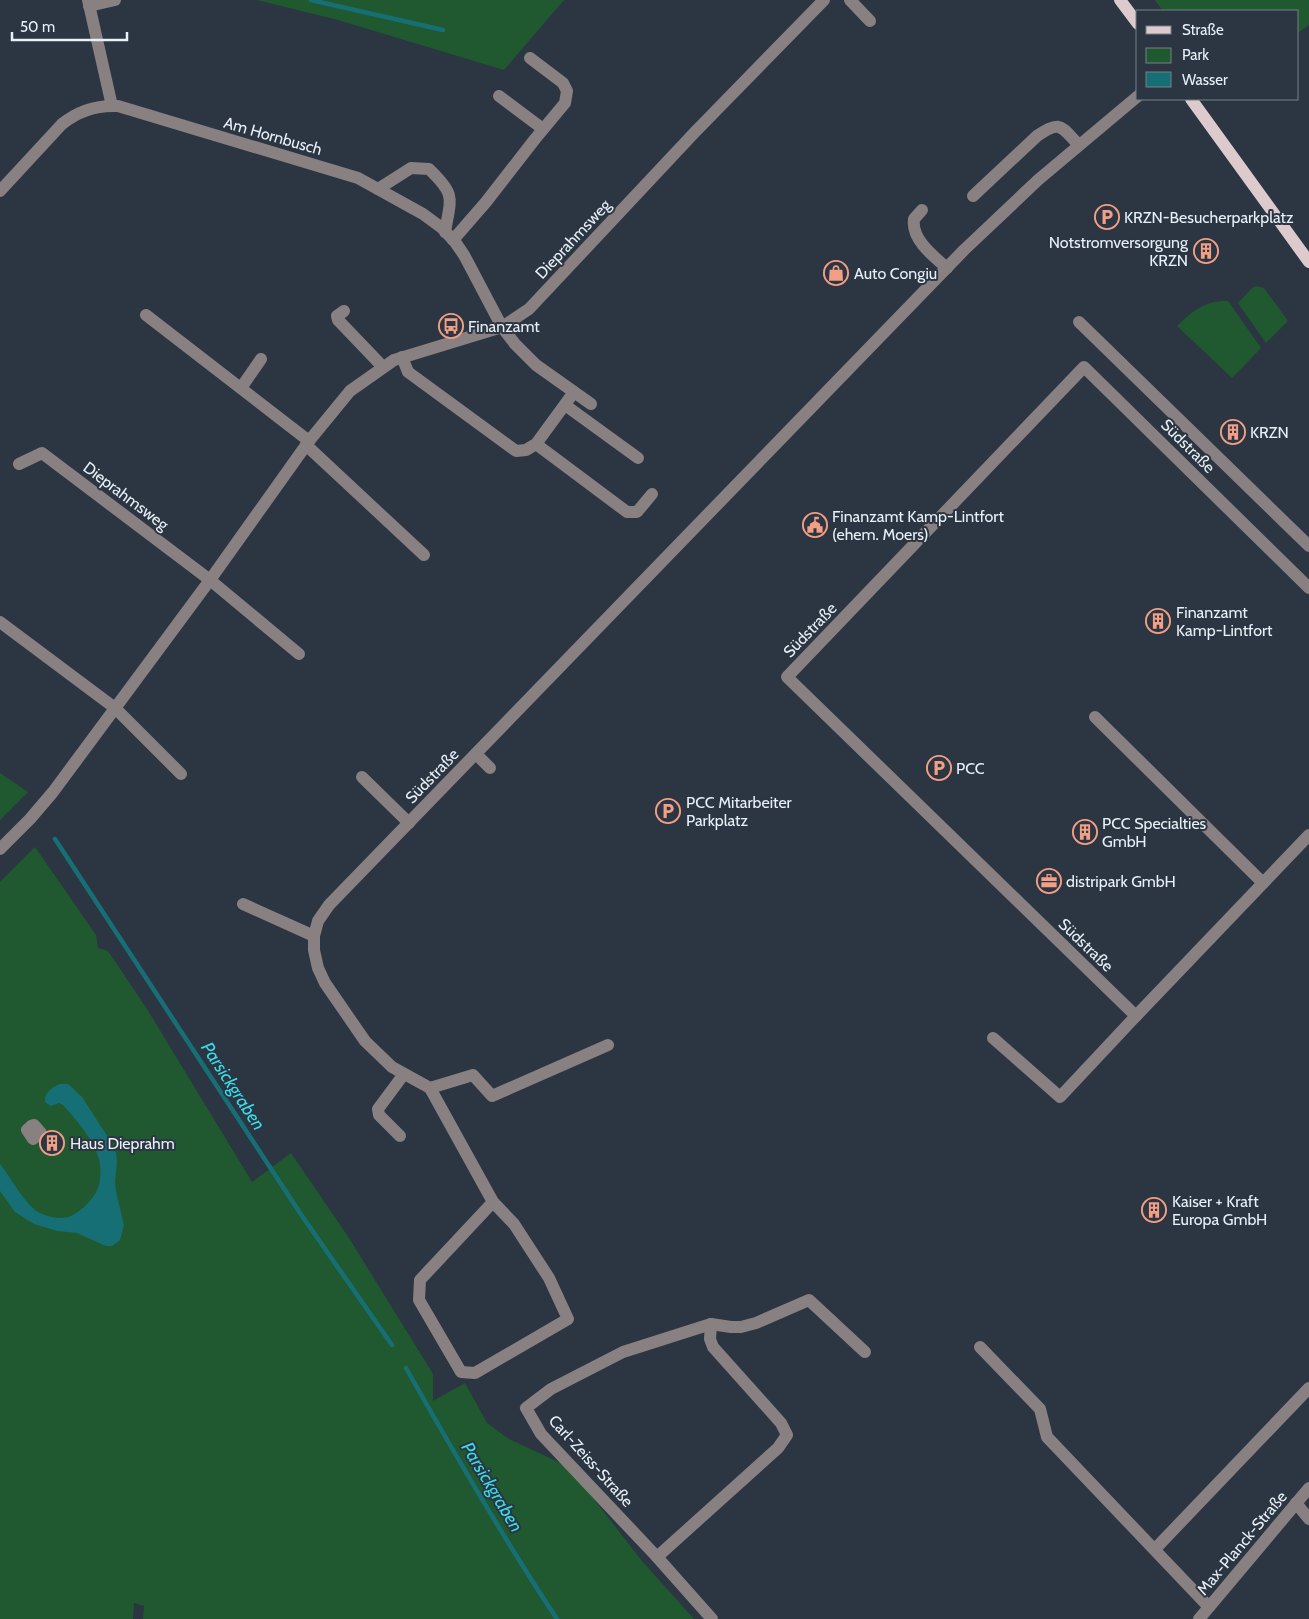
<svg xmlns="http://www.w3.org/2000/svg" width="1309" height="1619" font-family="Cabin,sans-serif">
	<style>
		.green { fill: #205930 }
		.water { fill: #176f76 }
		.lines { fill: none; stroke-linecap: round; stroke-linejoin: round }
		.stream { stroke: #176f76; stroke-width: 4.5 }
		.minor { stroke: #898081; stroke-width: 12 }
		.major { stroke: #ddcacd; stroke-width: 12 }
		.labels { text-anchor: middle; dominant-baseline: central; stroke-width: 4; stroke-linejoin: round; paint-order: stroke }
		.street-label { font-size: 16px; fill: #e8eff6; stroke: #2b3642 }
		.poi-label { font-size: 16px; fill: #e8eff6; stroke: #2b3642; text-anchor: start }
		.water-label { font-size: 18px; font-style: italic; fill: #3adce8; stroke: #2b3642 }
	</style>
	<rect width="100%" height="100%" fill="#2b3642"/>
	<g class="green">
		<path d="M257,0H564L504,70L338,20Z"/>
		<path d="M1155,0H1309V25L1298,33V11H1163Z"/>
		<path d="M1256,286L1264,288L1288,321L1266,343L1238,303L1252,288Z"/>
		<path d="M1228,301L1261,348L1232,378L1177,326C1192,311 1206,300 1228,301Z"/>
		<path d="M0,773L28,792L0,820Z"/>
		<path d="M35,847L96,935L98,948L108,951L147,1009L252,1182L291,1153L349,1238L433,1374V1401L465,1383L487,1423L509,1439L569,1467L642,1561L694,1619H143L144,1606L134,1603L133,1619H0V882Z"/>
	</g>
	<path class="water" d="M60,1084H68L82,1097L111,1142L116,1153L117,1162L115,1181L116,1192L124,1225L120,1240L112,1246H106L77,1233L58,1231L34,1224L26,1219L15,1212L0,1191V1164C11,1178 24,1203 38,1212C46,1217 63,1220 71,1216C82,1211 96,1197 99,1185C101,1177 101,1167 99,1159C93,1138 77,1121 63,1105L59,1103L51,1106L45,1102C44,1093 52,1087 60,1084Z"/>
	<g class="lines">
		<g class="stream">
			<path d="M311,0L443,30"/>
			<path d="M55,839L300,1213L392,1345"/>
			<path d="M406,1368C454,1453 503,1538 557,1619"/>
		</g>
		<g class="minor">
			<path d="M88,0L112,106"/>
			<path d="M850,0L870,21"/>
			<path d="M89,6L115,0"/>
			<path d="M499,96L543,129"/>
			<path d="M378,189L411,168L429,169C456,195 451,197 445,232"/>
			<path d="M0,191L62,124C78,111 97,105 118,106L358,178L423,214L442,228L455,242L464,255L502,327L515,344L536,365L591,404"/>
			<path d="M973,196L1037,136C1061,119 1061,127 1079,145"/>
			<path d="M922,210L914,219C911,239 933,256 947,268"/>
			<path d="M453,240L486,202L535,139L565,103L567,91L563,83L530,58"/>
			<path d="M344,311L337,316L338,320L383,367"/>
			<path d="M146,315L309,441"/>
			<path d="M1079,322L1309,546"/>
			<path d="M402,357L408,372L516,451L526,450L536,444L574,392"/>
			<path d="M241,388L261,359"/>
			<path d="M565,405L638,458"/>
			<path d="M536,444L627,512H637L652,494"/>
			<path d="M306,445L424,555"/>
			<path d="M19,464L42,453L210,580L299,654"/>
			<path d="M1309,588L1084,367L787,677L1136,1016L1309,835"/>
			<path d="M0,622L115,708L181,774"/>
			<path d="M1095,717L1263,883"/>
			<path d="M476,754L490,768"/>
			<path d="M362,777L409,823"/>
			<path d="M0,849L30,819L53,792L210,580L309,441L350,391L394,360L502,327L529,309L695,132L824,0"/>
			<path d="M243,904L314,936"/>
			<path d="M993,1038L1060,1097L1136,1016"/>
			<path d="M430,1088L392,1067L365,1041L325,983L318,968L314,950V936L318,921L329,905L964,250L1038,180L1138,96"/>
			<path d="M430,1088L493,1202L514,1224L549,1278L568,1319L475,1373L461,1372L419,1300L420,1280L493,1202"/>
			<path d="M430,1088L473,1075L492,1096L608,1045"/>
			<path d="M34,1125L41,1133L33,1139L27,1130L29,1128L32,1132L34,1130L31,1126Z"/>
			<path d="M400,1136L379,1115L378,1109L404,1074"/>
			<path d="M980,1347L1040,1409L1047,1437L1209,1607"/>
			<path d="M1296,1503L1309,1519"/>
			<path d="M1155,1549L1309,1388"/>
			<path d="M657,1557L778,1448L787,1435L781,1423L713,1347L710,1339L711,1324"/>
			<path d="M712,1619L657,1557L541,1434L526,1408L551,1389L623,1352L711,1324L731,1327H741L756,1323L809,1300L865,1352"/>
			<path d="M1199,1619L1309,1488"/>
		</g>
		<g class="major">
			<path d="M1120,0L1138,24"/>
			<path d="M1191,99L1309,262"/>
		</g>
	</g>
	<defs>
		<symbol id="parking-ring" viewBox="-11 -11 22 22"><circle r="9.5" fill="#2b3642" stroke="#f39f85" stroke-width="1.5"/><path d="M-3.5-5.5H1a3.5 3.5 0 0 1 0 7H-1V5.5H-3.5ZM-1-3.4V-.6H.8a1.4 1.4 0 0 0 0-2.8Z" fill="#f39f85"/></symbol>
		<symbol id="building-ring" viewBox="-11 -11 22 22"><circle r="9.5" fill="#2b3642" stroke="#f39f85" stroke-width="1.5"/><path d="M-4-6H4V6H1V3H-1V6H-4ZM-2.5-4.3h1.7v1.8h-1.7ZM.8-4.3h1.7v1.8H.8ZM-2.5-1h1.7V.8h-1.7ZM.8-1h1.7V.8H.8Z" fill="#f39f85"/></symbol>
		<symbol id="shop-ring" viewBox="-11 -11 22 22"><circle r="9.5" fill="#2b3642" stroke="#f39f85" stroke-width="1.5"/><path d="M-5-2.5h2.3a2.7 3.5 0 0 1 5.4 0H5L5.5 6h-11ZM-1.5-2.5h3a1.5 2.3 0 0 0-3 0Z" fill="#f39f85"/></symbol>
		<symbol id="bus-ring" viewBox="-11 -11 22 22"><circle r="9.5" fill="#2b3642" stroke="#f39f85" stroke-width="1.5"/><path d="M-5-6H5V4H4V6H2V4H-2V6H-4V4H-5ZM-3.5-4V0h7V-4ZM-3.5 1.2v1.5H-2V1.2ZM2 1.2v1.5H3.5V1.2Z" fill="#f39f85"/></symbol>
		<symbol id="civic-ring" viewBox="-11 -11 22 22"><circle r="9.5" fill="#2b3642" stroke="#f39f85" stroke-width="1.5"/><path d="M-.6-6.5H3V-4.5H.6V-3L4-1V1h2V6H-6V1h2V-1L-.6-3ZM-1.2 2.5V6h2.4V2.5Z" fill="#f39f85"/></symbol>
		<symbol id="office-ring" viewBox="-11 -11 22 22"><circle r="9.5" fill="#2b3642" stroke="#f39f85" stroke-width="1.5"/><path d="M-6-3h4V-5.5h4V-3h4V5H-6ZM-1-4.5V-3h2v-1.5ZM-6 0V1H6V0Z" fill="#f39f85"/></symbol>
	</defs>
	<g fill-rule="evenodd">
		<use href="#parking-ring" x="1093" y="203" width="28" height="28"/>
		<use href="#building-ring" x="1192" y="237" width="28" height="28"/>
		<use href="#shop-ring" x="822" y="259" width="28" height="28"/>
		<use href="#bus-ring" x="437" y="312" width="28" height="28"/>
		<use href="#building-ring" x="1219" y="418" width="28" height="28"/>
		<use href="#civic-ring" x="801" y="511" width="28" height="28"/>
		<use href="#building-ring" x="1144" y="607" width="28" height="28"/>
		<use href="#parking-ring" x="925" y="754" width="28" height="28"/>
		<use href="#parking-ring" x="654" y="797" width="28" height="28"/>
		<use href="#building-ring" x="1071" y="818" width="28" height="28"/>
		<use href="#office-ring" x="1035" y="867" width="28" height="28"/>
		<use href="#building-ring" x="38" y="1129" width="28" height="28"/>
		<use href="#building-ring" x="1140" y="1196" width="28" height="28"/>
	</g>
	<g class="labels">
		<g class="street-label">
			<text transform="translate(273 136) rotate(16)">Am Hornbusch</text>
			<text transform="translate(573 239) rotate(-47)">Dieprahmsweg</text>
			<text transform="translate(1188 446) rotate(45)">Südstraße</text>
			<text transform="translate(126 496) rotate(37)">Dieprahmsweg</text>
			<text transform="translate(810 630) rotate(-46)">Südstraße</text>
			<text transform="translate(432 776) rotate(-46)">Südstraße</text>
			<text transform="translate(1086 945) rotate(44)">Südstraße</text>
			<text transform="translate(591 1461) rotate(48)">Carl-Zeiss-Straße</text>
			<text transform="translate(1242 1543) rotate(-50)">Max-Planck-Straße</text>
		</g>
		<g class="poi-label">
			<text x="1124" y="217">KRZN-Besucherparkplatz</text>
			<text x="1188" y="242" text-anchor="end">Notstromversorgung<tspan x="1188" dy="18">KRZN</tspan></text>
			<text x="854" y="273">Auto Congiu</text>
			<text x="468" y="326">Finanzamt</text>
			<text x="1250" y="432">KRZN</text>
			<text x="832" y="516">Finanzamt Kamp-Lintfort<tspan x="832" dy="18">(ehem. Moers)</tspan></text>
			<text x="1176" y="612">Finanzamt<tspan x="1176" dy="18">Kamp-Lintfort</tspan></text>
			<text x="956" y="768">PCC</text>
			<text x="686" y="802">PCC Mitarbeiter<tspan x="686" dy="18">Parkplatz</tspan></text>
			<text x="1102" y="823">PCC Specialties<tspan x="1102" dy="18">GmbH</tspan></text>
			<text x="1066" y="881">distripark GmbH</text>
			<text x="70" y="1143">Haus Dieprahm</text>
			<text x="1172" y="1201">Kaiser + Kraft<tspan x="1172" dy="18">Europa GmbH</tspan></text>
		</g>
		<g class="water-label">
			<text transform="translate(233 1086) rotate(57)">Parsickgraben</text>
			<text transform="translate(492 1487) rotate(59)">Parsickgraben</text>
		</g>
	</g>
	<rect x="1136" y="10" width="162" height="90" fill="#2b3642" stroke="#77808a"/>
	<rect x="1146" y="26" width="25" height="8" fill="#ddcacd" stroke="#77808a"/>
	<text x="1182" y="35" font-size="15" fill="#e8eff6">Straße</text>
	<rect x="1146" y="48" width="25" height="15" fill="#205930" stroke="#77808a"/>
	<text x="1182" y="60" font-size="15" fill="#e8eff6">Park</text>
	<rect x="1146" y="72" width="25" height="15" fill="#176f76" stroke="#77808a"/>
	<text x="1182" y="85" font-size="15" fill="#e8eff6">Wasser</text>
	<path d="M12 32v8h115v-8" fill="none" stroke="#e8eff6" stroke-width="2.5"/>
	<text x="20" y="32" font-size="15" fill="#e8eff6" stroke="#2b3642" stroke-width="4" paint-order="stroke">50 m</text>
</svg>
